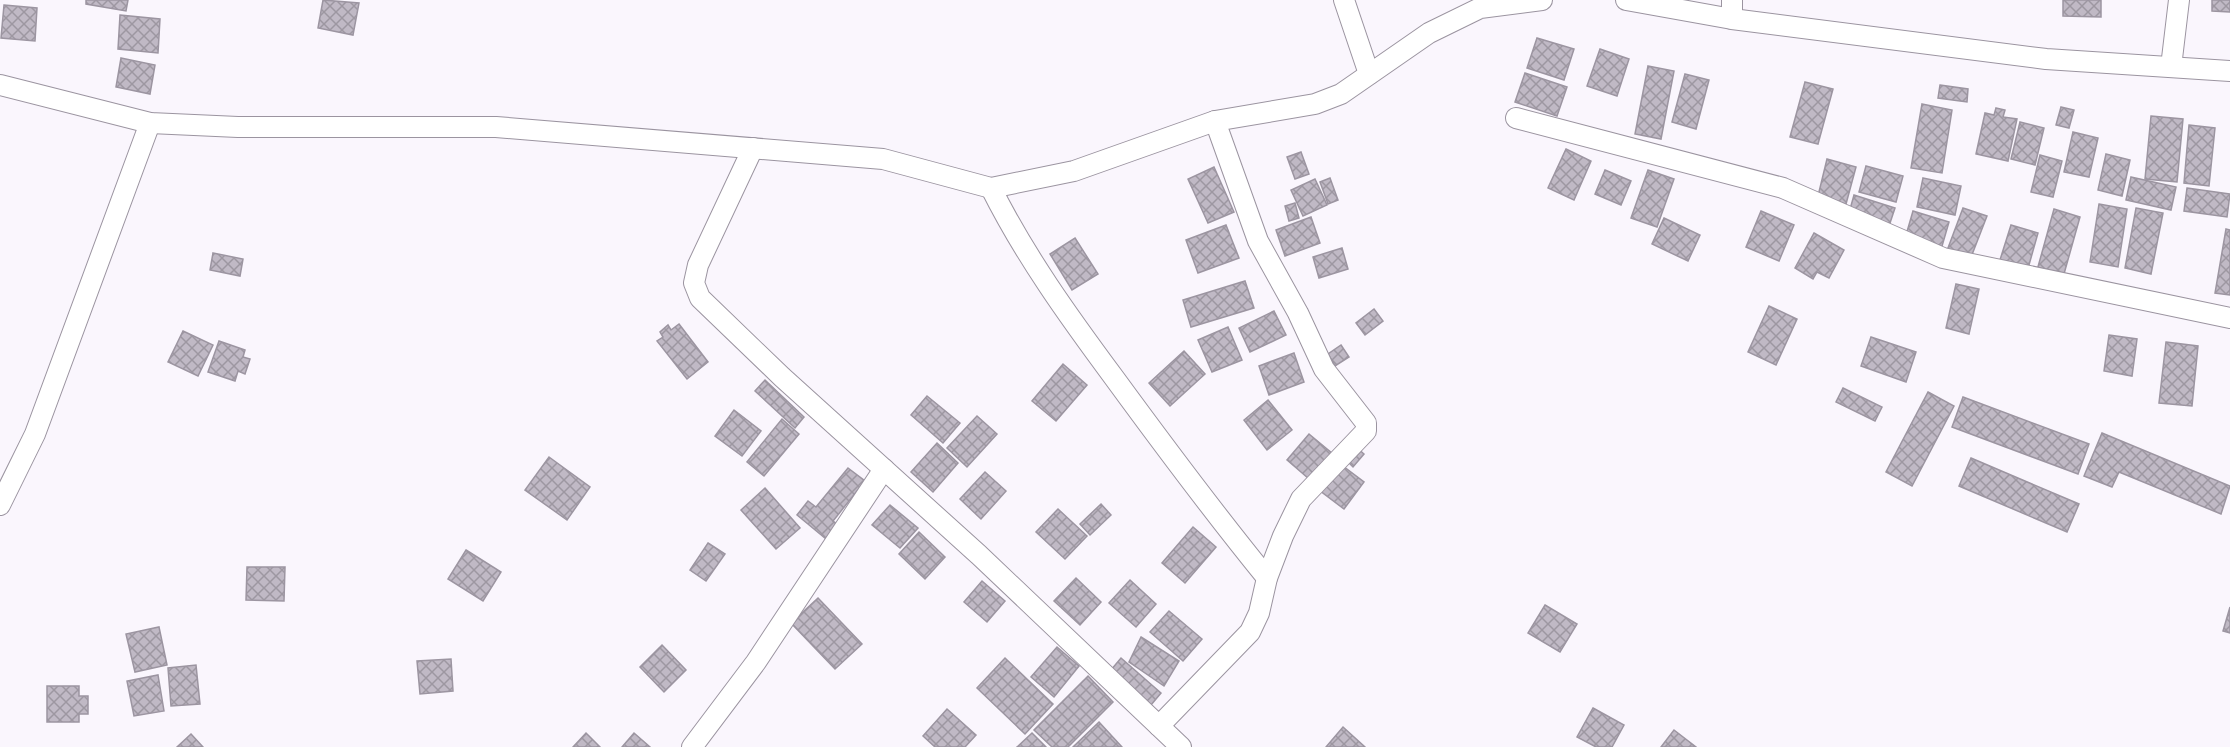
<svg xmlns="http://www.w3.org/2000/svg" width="2230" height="747" font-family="Ubuntu,sans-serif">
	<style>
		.building { fill: url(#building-cross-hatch); stroke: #9c95a1; stroke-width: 1.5 }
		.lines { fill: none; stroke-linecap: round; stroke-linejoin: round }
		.street-casing { stroke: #9b94a0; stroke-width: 22 }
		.street { stroke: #fff; stroke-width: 20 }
	</style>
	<defs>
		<pattern id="building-cross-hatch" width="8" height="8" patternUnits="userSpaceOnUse" patternTransform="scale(1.5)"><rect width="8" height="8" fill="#c0b9c5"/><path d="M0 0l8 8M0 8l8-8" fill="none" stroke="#9d97a1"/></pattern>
	</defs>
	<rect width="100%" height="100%" fill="#faf6fd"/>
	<g class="building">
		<path d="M86,0H128L126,11L86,4Z"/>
		<path d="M323,0L359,3L353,35L318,28Z"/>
		<path d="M2063,0H2101V17L2063,16Z"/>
		<path d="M2212,0H2230V12L2212,11Z"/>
		<path d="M4,5L37,8L35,41L1,38Z"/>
		<path d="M120,15L160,19L158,53L118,49Z"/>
		<path d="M1537,38L1574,49L1564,80L1527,68Z"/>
		<path d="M1600,49L1629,59L1617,96L1587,86Z"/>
		<path d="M121,58L155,65L150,94L116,87Z"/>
		<path d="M1648,66L1674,71L1661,139L1635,134Z"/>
		<path d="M1525,73L1567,87L1557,116L1515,102Z"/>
		<path d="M1685,74L1709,80L1696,129L1672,122Z"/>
		<path d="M1805,82L1833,89L1818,144L1790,137Z"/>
		<path d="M1940,85L1968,89L1967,102L1938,98Z"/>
		<path d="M1922,104L1952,110L1942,173L1911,168Z"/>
		<path d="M2061,107L2074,110L2069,128L2056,125Z"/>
		<path d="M1996,108L2005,110L2003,117L2017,119L2008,161L1976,154L1985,113L1994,115Z"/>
		<path d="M2151,116L2183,119L2177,182L2145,179Z"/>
		<path d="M2020,122L2044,128L2035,165L2011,159Z"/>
		<path d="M2189,125L2215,128L2209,186L2184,183Z"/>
		<path d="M2073,132L2098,138L2089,177L2064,172Z"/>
		<path d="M1566,149L1591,161L1574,200L1548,188Z"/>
		<path d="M1301,152L1309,174L1295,179L1287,157Z"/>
		<path d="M2106,154L2130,160L2122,196L2098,190Z"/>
		<path d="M2040,155L2062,161L2053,197L2031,192Z"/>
		<path d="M1827,159L1856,167L1846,204L1818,196Z"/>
		<path d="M1866,166L1903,176L1896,202L1859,192Z"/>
		<path d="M1214,167L1234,212L1208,223L1188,179Z"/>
		<path d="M1605,170L1631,181L1621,205L1595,194Z"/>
		<path d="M1648,170L1674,179L1657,227L1631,218Z"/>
		<path d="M2131,177L2176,187L2171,210L2126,200Z"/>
		<path d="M1330,178L1338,200L1328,204L1320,182Z"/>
		<path d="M1923,178L1961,186L1955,215L1917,207Z"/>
		<path d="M1315,179L1327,205L1303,216L1291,190Z"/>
		<path d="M2187,188L2230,194L2227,217L2184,211Z"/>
		<path d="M1854,195L1895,208L1889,226L1849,213Z"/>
		<path d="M1295,203L1299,218L1289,221L1285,206Z"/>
		<path d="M2099,204L2127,209L2118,267L2090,262Z"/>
		<path d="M1963,208L1987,216L1968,265L1945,256Z"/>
		<path d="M2136,208L2163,213L2151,274L2125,268Z"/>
		<path d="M2054,209L2080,217L2062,281L2036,274Z"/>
		<path d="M1761,211L1794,225L1779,261L1746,247Z"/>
		<path d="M1913,211L1949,222L1940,253L1904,242Z"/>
		<path d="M1311,217L1320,243L1285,256L1276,230Z"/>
		<path d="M1664,218L1700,235L1688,261L1652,244Z"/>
		<path d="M1226,225L1239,258L1198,273L1186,240Z"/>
		<path d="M2011,225L2038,233L2027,272L1999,263Z"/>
		<path d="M2226,229L2230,230V295L2215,293Z"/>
		<path d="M1814,233L1844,250L1829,278L1817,272L1813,279L1795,268Z"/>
		<path d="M1075,238L1098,274L1072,290L1050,254Z"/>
		<path d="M1342,248L1348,269L1319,278L1313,257Z"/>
		<path d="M213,253L243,259L240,276L210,270Z"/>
		<path d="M1245,281L1254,308L1191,327L1183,300Z"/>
		<path d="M1956,284L1979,289L1969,334L1946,328Z"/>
		<path d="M1769,306L1797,319L1776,365L1748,352Z"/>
		<path d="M1374,309L1383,321L1365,335L1356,323Z"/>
		<path d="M1274,311L1286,335L1250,352L1239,328Z"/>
		<path d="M679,324L708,362L687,379L657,341L663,337L660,332L668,325L671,330Z"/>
		<path d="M1228,327L1242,360L1212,372L1198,340Z"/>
		<path d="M183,331L213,345L198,376L168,362Z"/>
		<path d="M2109,335L2137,339L2132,376L2104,371Z"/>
		<path d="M1871,337L1916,352L1906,382L1861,366Z"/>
		<path d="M219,341L245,350L243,357L250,359L245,374L238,371L235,381L208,372Z"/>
		<path d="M2166,342L2198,346L2192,406L2159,403Z"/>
		<path d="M1341,345L1349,357L1335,366L1328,354Z"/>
		<path d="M1184,351L1205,374L1170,406L1149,383Z"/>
		<path d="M1294,353L1304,382L1269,395L1259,366Z"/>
		<path d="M1063,364L1087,385L1056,421L1032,401Z"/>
		<path d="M765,380L804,417L795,428L755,391Z"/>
		<path d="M1843,388L1882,407L1875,421L1836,402Z"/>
		<path d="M1928,392L1954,406L1912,486L1886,472Z"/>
		<path d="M927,396L960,423L943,443L911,415Z"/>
		<path d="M1963,397L2089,444L2078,474L1952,427Z"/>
		<path d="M1268,400L1292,430L1267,450L1244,420Z"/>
		<path d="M734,410L761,431L742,456L715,436Z"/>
		<path d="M977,416L997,434L967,467L947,448Z"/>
		<path d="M782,419L799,434L764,476L747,462Z"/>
		<path d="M2102,433L2230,486L2221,514L2119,472L2112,487L2084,476Z"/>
		<path d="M1309,434L1338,458L1316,485L1287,460Z"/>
		<path d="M937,443L958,463L933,492L911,472Z"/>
		<path d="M1354,445L1364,454L1353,467L1343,457Z"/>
		<path d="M549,457L590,487L567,520L525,490Z"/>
		<path d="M1971,458L2079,504L2067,532L1959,486Z"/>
		<path d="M1339,463L1364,482L1344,509L1319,490Z"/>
		<path d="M848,468L865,481L833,521L837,524L826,539L797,515L808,501L816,507Z"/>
		<path d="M985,472L1006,491L981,519L960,499Z"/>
		<path d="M765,488L800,528L776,549L741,510Z"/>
		<path d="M1101,504L1111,515L1090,535L1080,524Z"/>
		<path d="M890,505L918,528L900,548L872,525Z"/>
		<path d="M1058,509L1087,536L1065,559L1036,532Z"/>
		<path d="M1193,527L1216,547L1185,583L1162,563Z"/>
		<path d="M919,532L945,557L925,579L899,554Z"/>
		<path d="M708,543L725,554L706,581L690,570Z"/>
		<path d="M466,550L501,572L483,601L448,579Z"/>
		<path d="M247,567H285L284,601L246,600Z"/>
		<path d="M1076,578L1101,602L1080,625L1054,601Z"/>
		<path d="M1130,580L1156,604L1136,627L1109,603Z"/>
		<path d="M982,581L1005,601L987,622L964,602Z"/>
		<path d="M818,598L862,644L835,669L791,623Z"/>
		<path d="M1545,605L1577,624L1560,652L1528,633Z"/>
		<path d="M2230,607V633L2223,631Z"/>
		<path d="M1169,611L1202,639L1183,661L1150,632Z"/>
		<path d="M159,627L167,665L135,672L126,634Z"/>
		<path d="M1141,637L1179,661L1164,686L1129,662Z"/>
		<path d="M662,645L686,670L664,692L640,667Z"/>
		<path d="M1057,647L1079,666L1054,697L1031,677Z"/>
		<path d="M1005,658L1053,704L1025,734L977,688Z"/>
		<path d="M1121,658L1161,693L1151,705L1111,670Z"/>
		<path d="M451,659L453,691L420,694L417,661Z"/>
		<path d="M196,665L200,704L171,706L168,668Z"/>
		<path d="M158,675L164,711L134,716L127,681Z"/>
		<path d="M1088,676L1113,702L1068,747H1052L1034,730Z"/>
		<path d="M47,686H79V696H88V714H79V722H47Z"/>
		<path d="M1593,708L1624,725L1612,747H1596L1577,737Z"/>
		<path d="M947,709L976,735L965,747H935L923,736Z"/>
		<path d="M1099,722L1122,747H1073Z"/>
		<path d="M1343,727L1365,747H1326Z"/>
		<path d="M1674,730L1696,747H1661Z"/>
		<path d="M586,733L600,747H573Z"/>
		<path d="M634,733L650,747H622Z"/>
		<path d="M1032,733L1046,747H1017Z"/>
		<path d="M191,734L203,747H177Z"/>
	</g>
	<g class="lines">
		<defs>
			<g id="street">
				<path d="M1344,0L1369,74"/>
				<path d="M1626,0L1732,19L2046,59L2230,71"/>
				<path d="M1732,19V0"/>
				<path d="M2171,67L2179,0"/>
				<path d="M0,85L150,123L238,127H496L883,159L991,188L1074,171L1215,121L1315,104L1341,94L1429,33L1480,8L1542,0"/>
				<path d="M1516,118L1783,188L1943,258L2230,318"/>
				<path d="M753,148L698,265L694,283L700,298L782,377L979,555L1181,747"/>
				<path d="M991,188C1025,256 1069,317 1115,379C1164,446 1214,513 1267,578"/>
				<path d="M0,505L35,434L150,123"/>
				<path d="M1159,726L1250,632L1259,613L1267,578L1283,536L1301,499L1366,431V423L1324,369L1298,313L1258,241L1215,121"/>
				<path d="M692,747L756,662L884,469"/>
			</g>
		</defs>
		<use href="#street" class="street-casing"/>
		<use href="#street" class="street"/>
	</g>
</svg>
